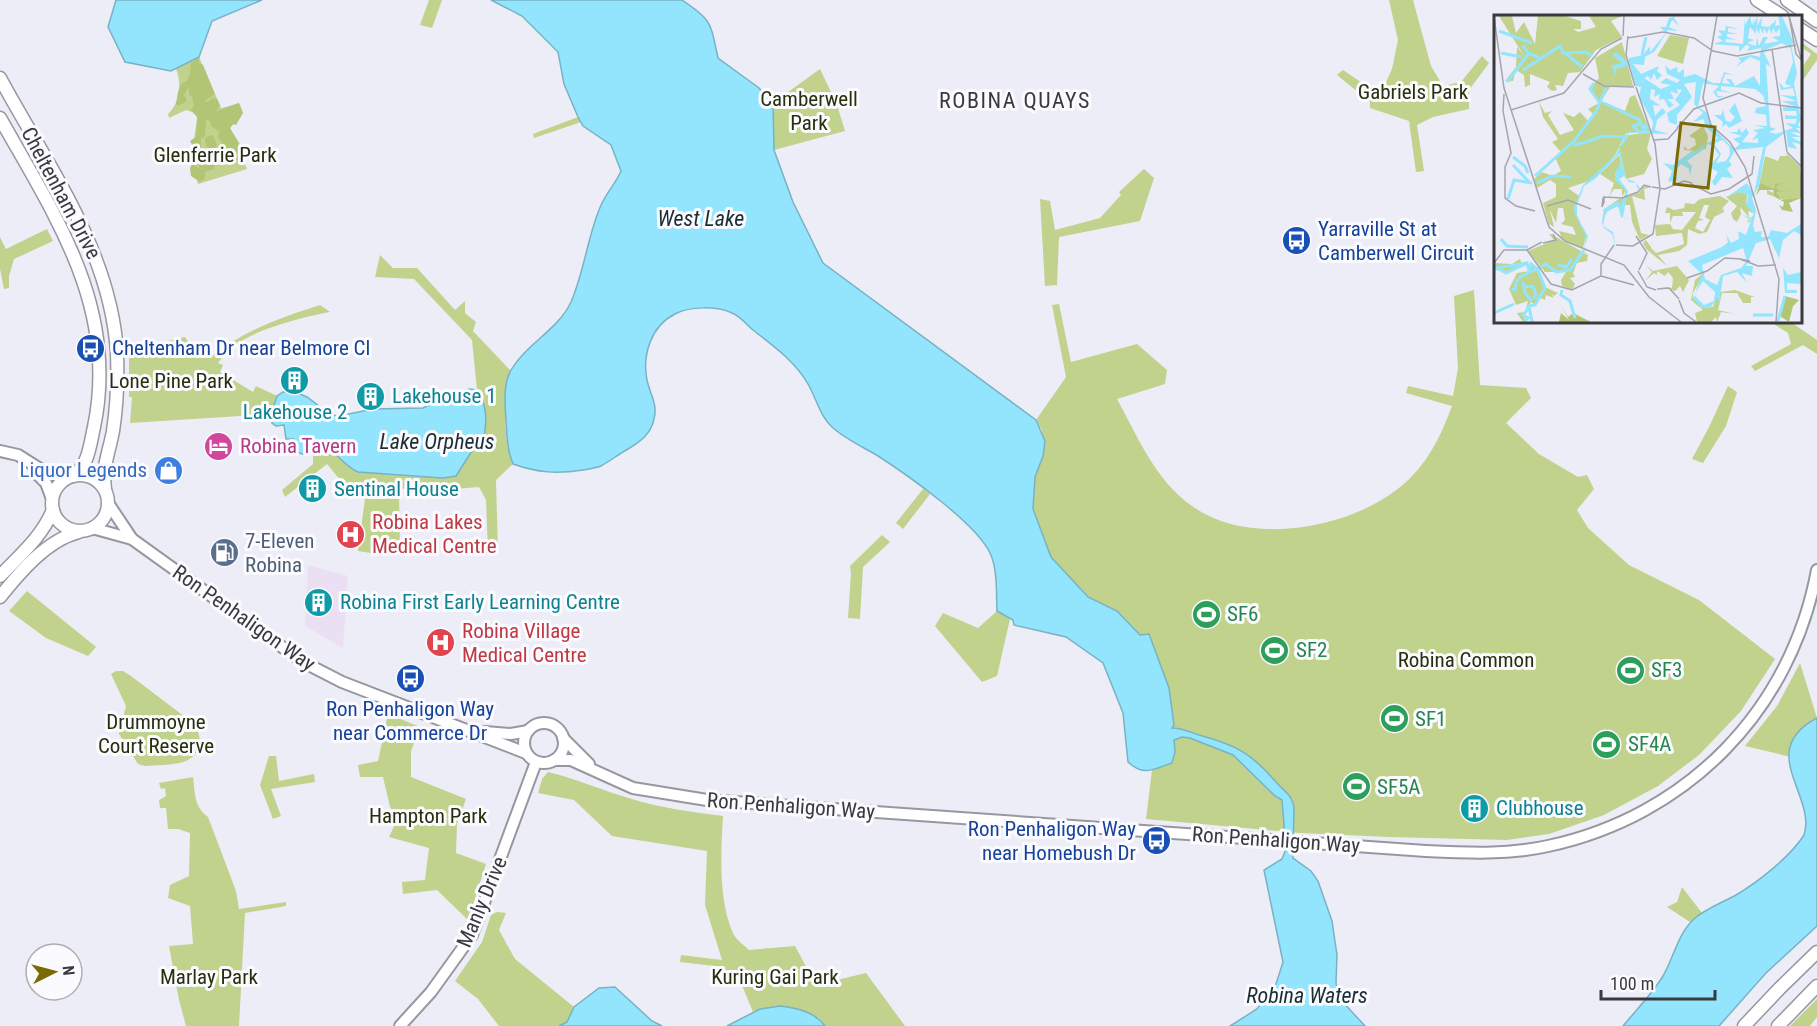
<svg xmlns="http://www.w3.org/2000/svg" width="1817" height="1026" font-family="'Roboto Condensed',sans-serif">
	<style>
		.education { fill: #ebdff3 }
		.green { fill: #c0d28b }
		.forest { fill: #b1c574 }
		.water { fill: #92e5fd; stroke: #78b2c4; stroke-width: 1.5 }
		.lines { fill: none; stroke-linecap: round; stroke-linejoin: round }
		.minor-casing { stroke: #9797a1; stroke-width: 14 }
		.major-casing { stroke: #9797a1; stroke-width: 15 }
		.minor { stroke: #fff; stroke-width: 10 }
		.major { stroke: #fff; stroke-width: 12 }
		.labels { text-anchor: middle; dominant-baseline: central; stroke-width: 6; stroke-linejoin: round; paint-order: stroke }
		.park-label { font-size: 21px; fill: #272f0c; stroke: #fbfbff }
		.street-label { font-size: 21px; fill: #3a3a3e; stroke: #fbfbff }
		.transit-label { font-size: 21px; fill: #164399; stroke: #fbfbff; text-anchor: start }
		.culture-label { font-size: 21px; fill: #0d838f; stroke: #fbfbff; text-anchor: start }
		.hotel-label { font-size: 21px; fill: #b23c85; stroke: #fbfbff; text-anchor: start }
		.shop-label { font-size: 21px; fill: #366cbe; stroke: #fbfbff; text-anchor: end }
		.health-label { font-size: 21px; fill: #be3a42; stroke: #fbfbff; text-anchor: start }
		.service-label { font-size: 21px; fill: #4e5e75; stroke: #fbfbff; text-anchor: start }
		.leisure-label { font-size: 21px; fill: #27864d; stroke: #fbfbff; text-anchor: start }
		.neighbourhood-label { font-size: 22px; letter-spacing: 1.5px; fill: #3a3a3e; stroke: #fbfbff }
		.water-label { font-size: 22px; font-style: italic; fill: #1a2e33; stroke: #fbfbff }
		.inset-river { fill: none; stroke: #92e5fd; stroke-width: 3 }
		.inset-road { fill: none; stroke: #a5a5ad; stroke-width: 1.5 }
		.view { fill: #7b6b04; fill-opacity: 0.15; stroke: #7b6b04; stroke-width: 3 }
		.inset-edge { fill: none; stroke: #3a3a3e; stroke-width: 3 }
	</style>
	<rect width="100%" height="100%" fill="#ededf7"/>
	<path class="education" d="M308,565L348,576L343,648L305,626Z"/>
	<g class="green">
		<path d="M429,0H442L432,28L420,25Z"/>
		<path d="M1389,0H1413L1431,66L1443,86L1461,82L1482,56L1489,63L1469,90V109L1433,117L1417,125L1424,171L1416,172L1409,121L1370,108V102L1337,75L1343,70L1374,91L1383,89L1392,69L1398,40Z"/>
		<path d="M1801,42L1817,54V60L1801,83V69L1811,54L1801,47Z"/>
		<path d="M199,57L222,110L239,103L243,113L230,128L247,169L198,184L191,158L198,114L186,110L169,118L168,114C180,103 182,84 176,69Z"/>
		<path d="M820,69L837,105L845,131L774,150L773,103Z"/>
		<path d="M578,117L581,122L534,138L533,134Z"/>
		<path d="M1144,169L1154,178L1140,221L1059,237L1057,285L1045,286L1040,199L1050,201L1055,230L1100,218L1121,195L1119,192Z"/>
		<path d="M47,229L53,241L14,259L9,276V288L4,289L0,269V237L6,249Z"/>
		<path d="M380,255L393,268H417L455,310L465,301V313L476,322L473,331L511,371C504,397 502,438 513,464L496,480L498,552H488L486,500L479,487L432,491L431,488L399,489L400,554H377L358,551L365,499L341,481L327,464L285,497L282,490L313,464V453L331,451C341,458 347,467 358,472L443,478L481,395L477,390L472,340L414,279L375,277Z"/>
		<path d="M1474,290L1480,385L1526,388L1531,398L1506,423L1539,454L1578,477L1587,475L1594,489L1577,510L1588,528L1629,565L1699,600L1775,659L1741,711L1699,755L1658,786L1604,815L1549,834L1507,840L1389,837L1300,833L1146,819L1152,770L1172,763L1140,635L1117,611L1088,597L1051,557L1033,509L1035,477L1043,456L1042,430L1036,420L1066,377L1052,305L1059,304L1071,362L1137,344L1167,370L1165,384L1117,399C1138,437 1155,480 1192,506C1252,550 1367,527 1415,473C1433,453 1443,430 1452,406L1406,393L1408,386L1453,396L1458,368L1454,296Z"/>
		<path d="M320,305L330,312C302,317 252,330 231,348C226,352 222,358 218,363L223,365L220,372L253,392L256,386L277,396L271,414L130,423L132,397H129V350L185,337C192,348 198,355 212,356C243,331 282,317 320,305Z"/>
		<path d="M1769,321H1789L1817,340V354L1803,345L1755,371L1751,366L1791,344L1788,333Z"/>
		<path d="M1728,386L1737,392L1726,426L1703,463L1692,459L1709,427Z"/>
		<path d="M923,489L930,494L903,529L896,523Z"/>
		<path d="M882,535L890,542L863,567L860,619L848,618L851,573L850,566Z"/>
		<path d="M27,591L96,647L88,656L46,638L9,611Z"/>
		<path d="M997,611L1010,619L997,676L982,682L935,626L943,613L978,628Z"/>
		<path d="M1800,663L1817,718C1802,726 1794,741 1791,757L1745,746L1777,706Z"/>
		<path d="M116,671H123L131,676L193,723C198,730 201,737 199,746C194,768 163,764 145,766L138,764L119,734L126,706L111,674Z"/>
		<path d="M388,714L420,727L411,751V777L466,799L457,824L456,853L486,864L468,920L437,890L403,894L402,882L425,880L429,848L389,837L398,818L390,807L383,777H360L358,765L378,761Z"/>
		<path d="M269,756H276L279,781L314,774L315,782L271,789L281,816L273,819L260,785Z"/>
		<path d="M548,772C577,779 604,791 632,799C661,808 693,812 723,816C721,850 718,901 733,933C736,940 744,945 749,950L795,946L816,985L866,973L905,1026H825L819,1018L760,1009L753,1012L736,971L726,973L724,967L680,962L681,955L722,960L705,905L707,851L612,836L574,800L538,793L542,779Z"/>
		<path d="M193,777C195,793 194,807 208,817L236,891L239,909L286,902V906L245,913L239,1026H186L179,1000L169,946L193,944L190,906L168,898L170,885L189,876L190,833L178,829H168L166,808H160L159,800L166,796L165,788L161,789L159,783Z"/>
		<path d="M1682,887L1702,913L1690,922L1667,907L1677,902Z"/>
		<path d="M497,912L506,913L499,930L515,959L574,1007L567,1022L559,1026H499L478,999L455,981L482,942L491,915Z"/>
		<path d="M1817,999V1017L1810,1026H1790Z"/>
	</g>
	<path class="forest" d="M199,58V63L203,65L215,94L204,101L208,102L212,98L217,99L220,105L216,112L223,108L239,103L243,113L236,125L233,124L230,128L242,148L237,154L239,158C236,164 233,164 227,164L224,157L227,152L221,145L222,142L218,138V134L220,132L211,126L210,121L206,120L205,136L201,139V151L207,148L205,140L206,137L213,135L217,146L211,150V158L215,163L214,169L205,172V178L200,182L191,176L190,168L193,162L196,167L199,168V165L204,159L203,156L191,161L188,158L195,150L190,141L196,137L197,117L191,110L194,105L192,96L189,95V87L184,95L187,101L178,106L176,104C178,96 177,84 187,81L190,74L191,63Z"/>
	<g class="water">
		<path d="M116,0H262L212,21L199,57L171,71L125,62L108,27Z"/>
		<path d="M491,0H682C713,21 710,22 718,58L759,88L773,103L774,150L793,202L823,263L1036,420L1045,441L1043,456L1035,477L1033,509L1051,557L1088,597L1117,611L1140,635L1149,634L1169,688L1174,725L1172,728C1182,728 1190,732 1199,735C1236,745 1251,753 1276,782C1284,791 1292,795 1294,807L1293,858L1311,871L1318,881L1332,921L1337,955L1336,983L1340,999L1365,1026H1230L1257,1009L1276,984L1283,962L1264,870L1282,859L1286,849L1282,800L1275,796L1233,755L1190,738L1182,737L1174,740L1175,752L1172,763C1153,769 1144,777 1128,762L1123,713L1103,663L1066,637L1014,625L1013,620L997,611C996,593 998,570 990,553C976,523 906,474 878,456C863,447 845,439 832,427C820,416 816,398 808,384C795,361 773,346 753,330C747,325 740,316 732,313C717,306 690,306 675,314C651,326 642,355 647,380C650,394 658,405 654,419C651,434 640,442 628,449C619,454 610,461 601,466C596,468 589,469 583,470C557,474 538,473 513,464C507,450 507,435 506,420C505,404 503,384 511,370C526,344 558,330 571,302C584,272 587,240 599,210C604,195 615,185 621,171L611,145L583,126L578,117L564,84L558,52L522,16Z"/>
		<path d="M469,389L477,390C488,406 487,423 483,442L475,446L456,476L443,478L358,472C347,467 341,458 331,451L302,454L295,451L294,439H286L284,425L276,426L272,423L271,414L277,396L283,392H295L307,397L331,415L339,416L373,409L423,408L441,399Z"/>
		<path d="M1817,718V926L1766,973L1719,1026H1623C1636,1010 1652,994 1663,976C1673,959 1678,934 1693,920C1704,909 1722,903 1736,895C1758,882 1790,857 1804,835C1817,796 1755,751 1817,718Z"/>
		<path d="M615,987L652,1021L662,1026H559L567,1022L574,1007L599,988Z"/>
		<path d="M780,1006C797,1008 815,1012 825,1026H727L760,1009Z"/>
	</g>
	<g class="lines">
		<defs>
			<g id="minor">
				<path d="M0,451L18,455L48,474L70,477"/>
				<path d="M35,472L46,483L52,499"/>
				<path d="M108,503L132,539L303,662L342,682L526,753"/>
				<path d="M92,528L132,539"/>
				<circle cx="544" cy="743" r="20"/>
				<path d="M485,732L511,734L528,731"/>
				<path d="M563,738L589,764"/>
				<path d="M554,760H571L633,788L707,800L1426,851C1467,853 1508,855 1548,846C1687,816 1791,711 1817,570"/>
				<path d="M400,1026L431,992L472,935L536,762"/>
			</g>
			<g id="major">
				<path d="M1757,0L1782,16"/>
				<path d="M1787,0L1817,21"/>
				<path d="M1800,29L1817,40"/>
				<path d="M0,78C47,165 111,251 117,353C118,379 117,405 113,431C109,453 102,466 105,489"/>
				<path d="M0,118C55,216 119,308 94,427C90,444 89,465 73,476"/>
				<circle cx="80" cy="503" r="28"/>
				<path d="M0,576C20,555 41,538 53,510"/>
				<path d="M0,597C20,572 47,540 79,532"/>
				<path d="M1744,1026L1780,988L1817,952"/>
				<path d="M1778,1026L1817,986"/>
			</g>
		</defs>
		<use href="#minor" class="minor-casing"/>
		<use href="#major" class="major-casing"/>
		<use href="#minor" class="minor"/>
		<use href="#major" class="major"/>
	</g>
	<defs>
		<symbol id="bus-disc" viewBox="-11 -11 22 22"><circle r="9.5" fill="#1a4fb4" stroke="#fbfbff"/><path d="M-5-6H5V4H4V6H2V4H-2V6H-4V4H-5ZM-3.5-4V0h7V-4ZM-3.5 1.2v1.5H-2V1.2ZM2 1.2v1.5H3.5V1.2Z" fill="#fff"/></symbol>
		<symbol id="building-disc" viewBox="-11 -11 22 22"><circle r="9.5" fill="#0f9aa8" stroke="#fbfbff"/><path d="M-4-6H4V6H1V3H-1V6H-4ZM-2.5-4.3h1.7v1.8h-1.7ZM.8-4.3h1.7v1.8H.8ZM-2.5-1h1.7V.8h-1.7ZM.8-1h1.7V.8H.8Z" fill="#fff"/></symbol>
		<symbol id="hotel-disc" viewBox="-11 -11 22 22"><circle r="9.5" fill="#d1479c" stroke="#fbfbff"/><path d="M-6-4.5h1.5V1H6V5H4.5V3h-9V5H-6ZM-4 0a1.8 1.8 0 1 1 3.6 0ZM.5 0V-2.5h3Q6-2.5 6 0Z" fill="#fff"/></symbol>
		<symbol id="shop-disc" viewBox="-11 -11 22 22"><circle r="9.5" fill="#3f7fe0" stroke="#fbfbff"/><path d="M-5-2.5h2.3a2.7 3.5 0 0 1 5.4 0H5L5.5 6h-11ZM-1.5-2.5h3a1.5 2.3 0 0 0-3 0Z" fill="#fff"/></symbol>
		<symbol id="hospital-disc" viewBox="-11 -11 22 22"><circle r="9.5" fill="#e0444e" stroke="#fbfbff"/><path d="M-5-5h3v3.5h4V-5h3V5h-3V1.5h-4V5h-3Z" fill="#fff"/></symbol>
		<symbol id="fuel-disc" viewBox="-11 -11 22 22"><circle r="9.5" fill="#5c6f8a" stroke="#fbfbff"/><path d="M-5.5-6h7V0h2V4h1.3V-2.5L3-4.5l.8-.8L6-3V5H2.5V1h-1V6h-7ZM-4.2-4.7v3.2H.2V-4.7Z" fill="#fff"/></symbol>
		<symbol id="stadium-disc" viewBox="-11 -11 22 22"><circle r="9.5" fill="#2e9e5b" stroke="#fbfbff"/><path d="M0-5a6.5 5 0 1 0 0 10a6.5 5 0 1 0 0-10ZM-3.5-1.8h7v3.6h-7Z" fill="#fff"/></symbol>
	</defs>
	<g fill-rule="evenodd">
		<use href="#bus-disc" x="1280" y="224" width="33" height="33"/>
		<use href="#bus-disc" x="74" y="332" width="33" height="33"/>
		<use href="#building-disc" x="278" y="364" width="33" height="33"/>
		<use href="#building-disc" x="354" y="380" width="33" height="33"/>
		<use href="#hotel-disc" x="202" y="430" width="33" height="33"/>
		<use href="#shop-disc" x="152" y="454" width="33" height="33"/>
		<use href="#building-disc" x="296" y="472" width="33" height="33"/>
		<use href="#hospital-disc" x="334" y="518" width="33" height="33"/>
		<use href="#fuel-disc" x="208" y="536" width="33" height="33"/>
		<use href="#building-disc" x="302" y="586" width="33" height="33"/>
		<use href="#stadium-disc" x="1190" y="598" width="33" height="33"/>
		<use href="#hospital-disc" x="424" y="626" width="33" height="33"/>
		<use href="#stadium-disc" x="1258" y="634" width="33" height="33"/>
		<use href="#stadium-disc" x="1614" y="654" width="33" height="33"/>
		<use href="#bus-disc" x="394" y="662" width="33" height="33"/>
		<use href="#stadium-disc" x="1378" y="702" width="33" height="33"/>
		<use href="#stadium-disc" x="1590" y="728" width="33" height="33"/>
		<use href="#stadium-disc" x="1340" y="770" width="33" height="33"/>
		<use href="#building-disc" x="1458" y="792" width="33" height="33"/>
		<use href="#bus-disc" x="1140" y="824" width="33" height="33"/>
	</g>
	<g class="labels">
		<g class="park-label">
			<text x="1413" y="92">Gabriels Park</text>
			<text x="809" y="99">Camberwell<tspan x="809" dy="24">Park</tspan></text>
			<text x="215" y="155">Glenferrie Park</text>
			<text x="171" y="381">Lone Pine Park</text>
			<text x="1466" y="660">Robina Common</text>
			<text x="156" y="722">Drummoyne<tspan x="156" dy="24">Court Reserve</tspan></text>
			<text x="428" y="816">Hampton Park</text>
			<text x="209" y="977">Marlay Park</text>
			<text x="775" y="977">Kuring Gai Park</text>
		</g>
		<g class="street-label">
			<text transform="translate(61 193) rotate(62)">Cheltenham Drive</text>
			<text transform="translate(244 618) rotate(35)">Ron Penhaligon Way</text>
			<text transform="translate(791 806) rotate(4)">Ron Penhaligon Way</text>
			<text transform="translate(1276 840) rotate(4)">Ron Penhaligon Way</text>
			<text transform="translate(482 902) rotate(-67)">Manly Drive</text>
		</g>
		<g class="transit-label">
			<text x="1318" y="229">Yarraville St at<tspan x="1318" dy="24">Camberwell Circuit</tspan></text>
			<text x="112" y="348">Cheltenham Dr near Belmore Cl</text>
			<text x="410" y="709" text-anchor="middle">Ron Penhaligon Way<tspan x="410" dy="24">near Commerce Dr</tspan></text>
			<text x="1136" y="829" text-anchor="end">Ron Penhaligon Way<tspan x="1136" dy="24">near Homebush Dr</tspan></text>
		</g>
		<g class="culture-label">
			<text x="392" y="396">Lakehouse 1</text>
			<text x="295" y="412" text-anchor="middle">Lakehouse 2</text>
			<text x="334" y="489">Sentinal House</text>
			<text x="340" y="602">Robina First Early Learning Centre</text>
			<text x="1496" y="808">Clubhouse</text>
		</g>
		<g class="hotel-label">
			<text x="240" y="446">Robina Tavern</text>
		</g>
		<g class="shop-label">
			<text x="147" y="470">Liquor Legends</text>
		</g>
		<g class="health-label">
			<text x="372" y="522">Robina Lakes<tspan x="372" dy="24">Medical Centre</tspan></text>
			<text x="462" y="631">Robina Village<tspan x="462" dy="24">Medical Centre</tspan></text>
		</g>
		<g class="service-label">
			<text x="245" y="541">7-Eleven<tspan x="245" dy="24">Robina</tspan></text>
		</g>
		<g class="leisure-label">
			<text x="1227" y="614">SF6</text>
			<text x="1296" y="650">SF2</text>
			<text x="1651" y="670">SF3</text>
			<text x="1415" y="719">SF1</text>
			<text x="1628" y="744">SF4A</text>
			<text x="1377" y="787">SF5A</text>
		</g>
		<g class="neighbourhood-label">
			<text x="1015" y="100">ROBINA QUAYS</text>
		</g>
		<g class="water-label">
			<text x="701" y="218">West Lake</text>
			<text x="437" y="441">Lake Orpheus</text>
			<text x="1307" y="995">Robina Waters</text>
		</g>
	</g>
	<g transform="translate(1494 15)">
		<rect width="308" height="308" fill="#ededf7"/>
		<path d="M5,1H18L22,18L30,7L41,29L44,1H71L87,6V14H79L84,17L102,12L95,1H128L117,6L128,22L102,35L86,57L74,58L69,71L61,70L63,75L58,76L53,72L56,67L36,59V70L31,72L30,60L22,55L19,66H11L22,52L23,32L30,41ZM176,20L195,23L189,49L163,41ZM128,27L139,71L116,72L107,86L131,96L136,82L141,80L156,116L132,118L121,140L98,165L74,173L85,181L80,193L92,221L89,233L68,224L65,216L82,220L79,212L67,209L71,205L69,193H64L62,208L56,195L60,212L55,209L49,188L62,182V169L56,165L43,173L40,164L48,157L59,161L67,156L61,142L67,137L58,127L64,124L49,102L45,87L51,98L58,96L54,100L66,120L80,115L69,98L80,102L86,97L95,107L100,100L94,94L105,88L95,74L105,63L101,43ZM209,111L214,121L212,134L201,136L190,135V131L194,135L202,130L201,124L195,121ZM157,117L153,134L158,144L150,159L132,164L125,132L135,120ZM292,138L306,151L307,161V183L295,187L273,179V175L280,178L281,174L265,171L271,141L284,146L286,141H293ZM125,140L127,149L121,159L132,176L128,181V174H120L115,182L120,168L106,159ZM150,171L157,172L150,174L151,185L138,181L147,218L155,220L146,225L138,207L136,190H129L128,203L124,191L113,196L112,200L109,195L125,184L145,178ZM244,177L253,179L252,190H256L258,195L259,198L254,196L255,202L246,192L247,199L257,206L253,208L255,204L247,199L243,207L239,204L237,198L243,191L232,182ZM226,181L235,186L223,199L229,193L230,197L220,202L213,217L205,219L194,214L193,230L185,236L164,240L173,251L152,234L149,228L152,225L157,232L159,222L157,233L162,238L190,229L188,218L162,221L161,210L176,209L179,214L188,215L202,197H188L189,201H179L176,208V198H171L173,192L180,195L190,193L191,188L200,189L206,184ZM210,190H215L211,202L216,205L209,217L201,213L204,206L210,205L205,203ZM55,219H57L94,240L93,246L83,248L79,258L81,262L76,263L81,269L78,275L68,271L67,265L72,257H51L34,236L60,225ZM26,244L28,250L15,256L0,255V248L18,249ZM38,249L44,254L51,272L64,278L60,281L57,278L60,283L52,280L51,285L44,282L41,290L37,287L29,300L32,307H29L23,298L31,297L34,286L22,290L15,274L23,258L36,256ZM152,250L159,256L183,251L195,265L189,277L186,271L181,276L168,272L178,273L179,263L174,257L171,261L163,256V260L160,258L151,266L158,257ZM208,259V262L199,278V282L208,293L219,292L227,266V277L241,275L261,282H257V288H249L243,278H228L224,295L241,299L227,297L223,307L222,302L217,307H203L201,298L209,295L197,285L201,265Z" fill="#c0d28b" fill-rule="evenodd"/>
		<path d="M266,168L280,174L281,169L287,168L282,172L286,177L301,174L282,177L287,185L307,183L295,188L299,197L288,195L285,190L289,192L290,187L281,182L279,175H266L262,181ZM291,281L305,285L299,291L295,307L286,301ZM66,289L74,302L79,298L97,307H65L67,298L75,305Z" fill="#b1c574"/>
		<path d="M182,1L180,3L185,11L178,5L175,12L184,16L174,15L161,36L151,42L150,50L139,49L147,59L165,51L163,56L168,60L163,65L160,58L157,65L154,61L150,63L167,74L177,70L166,68L172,63L183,68L186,65L173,59L171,50L176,55L183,52L184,58L190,54V62L201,59L219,68H226L230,57L239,60L231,59L228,68L237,69L232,64H237L241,71L260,61L266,71V46L256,42L242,52L247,46L244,43L257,40L266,42L267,33L253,36L256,31L252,30L245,37V31L219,29L229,26L223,22L228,20L224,15L231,16L232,11L245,14L234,13V17L244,19H233V22L243,25L232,24L231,27L249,29L251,1V10L256,1L258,10L261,1L259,10L264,1L263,11L268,2L267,11L275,12L282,5L281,11L286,10L284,1H288L300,28L297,30L303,58L300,69L307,104L304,110L307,113H302L307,118L296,117L307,122H297L307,127V134L306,129L298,127L303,134L294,132L292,117L272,132L265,171L258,183L262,195L259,211L261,217L268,216L267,222H274L277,215L293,218L307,209V220L300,216L289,225L285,243L276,224L262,228L252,251H259L258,261L248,258L253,268L243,257L229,261L225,291L224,282L217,292L208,293L199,284L208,259L194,246L228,232L234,227L232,219L237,228L245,224L244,216L252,220L257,205L249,199L257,203L260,199L252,190L254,180L245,177L233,182L253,168L260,179L269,132L241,135L235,146L238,150L233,154L239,163L228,162L221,171L218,167L224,157L215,152L225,140L218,130L211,129L210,134L193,146L198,151L196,161L195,154L187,149L181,155L183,165L174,167L178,156L169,148L179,150L198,136H202L211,129L224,123L211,111L210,104L199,107L209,98L200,89L202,67L190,69L198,82L183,100V110L175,107L173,98L186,90L181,85L188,75L183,74L184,79L176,76L180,84H173L180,90L175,93L170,84L165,85L166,79L160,82L161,75L157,74L156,84L167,91L159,90L161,101L168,93L172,97L163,105L161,115L175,119L135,118L130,129L125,132L132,164L141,167L146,173L144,175L142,168L135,167L130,161L125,164L134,176L129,202L136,205L127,202L124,191L112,197L109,211L119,217L122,233L118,219L109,212L108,207L110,194L124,186L127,190L132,176L121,165L122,156L127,149L125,139L101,164L90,171L83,190V202L94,221L90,235L92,221L81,200L80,193L89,170L121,141L132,119L136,117L149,118L146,111L151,108L155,113L150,118L158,114L159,107L145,82L147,72L142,71L136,50L122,54V58L112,71L121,58L117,51L128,48L118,40L122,37L134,48L135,43L149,40L156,31V37L172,18L166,12H172L175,3ZM256,12L262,19V13L265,19L266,13L269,19L270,13L273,19L275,13L278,19L279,13L282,18L286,13V21L278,22L285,26L270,29L274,22H269L265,31L263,22L262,31L253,28L260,25L254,23ZM288,28L297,34L299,47L291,69L298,71L290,73L285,67L287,75L299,73L301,81L286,80L302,86H287L303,92H289V96H302L303,101L291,100V104H303L301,109L291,108L299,113L282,119L275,117L282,114L276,112L272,49L277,52L269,36ZM209,68L225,71L219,77L224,83L230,81H224L222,76L239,78L227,75V71L261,74L269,80L272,91L262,93L261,98L272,100L273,111L260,110L271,113L259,115L264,118L258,125L264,123V128L248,127L255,118L252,113L248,118L245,113L243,117H235L248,121L239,124L246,129L240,134L219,113L212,97L204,92ZM228,125L235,131L236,139L232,146L222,148L227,139L220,129ZM249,233L253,246L247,253L227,260L223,270L211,264L208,250ZM209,266L221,277L220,286L210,290L200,280ZM241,88L248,106L235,113L232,109L228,112L229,107L220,100H227L229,95L232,106L237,107L241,102L235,96ZM289,253L294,260L307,257V269L293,268V275H303V278H291Z" fill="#92e5fd" fill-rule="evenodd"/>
		<path class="inset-river" d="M5,16L38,28M29,30L34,38L46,43M7,38L28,42M71,38L88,52M148,40L152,22M29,55L66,31L69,38L92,37L98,41M13,67L35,38M100,68L96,74L105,87M110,88L146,105L147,108L139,111L148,119M79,128L82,130L110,121L131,122M19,142L31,151L34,158M19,150L35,167M41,161L80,126L102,97L112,73M43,168L58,161L77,162M14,184L20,165L38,168M7,224L13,231L34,232M64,250L72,252L78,244M0,251L12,258L33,248L35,255L37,249L43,254L52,249L62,257L76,255L90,235M2,253L33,248M29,267L31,278L38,286M30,272L39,271L42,279L40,284M17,274L21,275L23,265L29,260L43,254M68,275L67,280L76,286L81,303M0,298L20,289M259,300H279M284,306L291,281M30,307L34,303L29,300L34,294M38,307L35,291L41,290L51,273L44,255"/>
		<path class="inset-road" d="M223,1L209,83L217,110L236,127L251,152L285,264L282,307M295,1L308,47M295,1L302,39L308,46M0,2L10,73L55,212L71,226L130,250L155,282L187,307M129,21L130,1M134,21L132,40L141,71M134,23L169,17L200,23L219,36L243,41L302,30M278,34L293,137L308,152M89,59L110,71L140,72M10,79L9,96L17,138L11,152V183L22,191L41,196M17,95L70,78L107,34L128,23M183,113L200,94L245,78L267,88L308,93M159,125L174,124L184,113M197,169L217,179L235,174L258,159L260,141M158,172L171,174L190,166L198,168M110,182L128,183L144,177L150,170L157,172M110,182V187L108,192L109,183ZM53,191L74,185L97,194M142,221L153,238L145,255M49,228L62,225L59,219M122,230L139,231L159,219L166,174L161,129L142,72M33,235L57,269L78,275L107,261V249L120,230M256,246L246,244L264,251L282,250M0,248L10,235H33L48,227M144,256L153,272L162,275M107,261L140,270M193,263L213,256L231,243L247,244M163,274L175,273L185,284M185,285L190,298L202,307"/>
		<path class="view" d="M187,108L221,112L214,173L180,169Z"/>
		<rect width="308" height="308" class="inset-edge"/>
	</g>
	<g transform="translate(54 972) rotate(84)"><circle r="28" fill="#fbfbff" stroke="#aeaeb2" stroke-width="1.5"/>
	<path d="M0-4.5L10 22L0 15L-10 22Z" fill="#7b6b04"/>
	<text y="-9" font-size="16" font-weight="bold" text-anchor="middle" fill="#3a3a3e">N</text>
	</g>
	<path d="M1601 990v9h114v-9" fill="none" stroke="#3a3a3e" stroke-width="3"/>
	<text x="1610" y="990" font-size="18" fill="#3a3a3e" stroke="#fbfbff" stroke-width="4.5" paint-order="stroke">100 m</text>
</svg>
